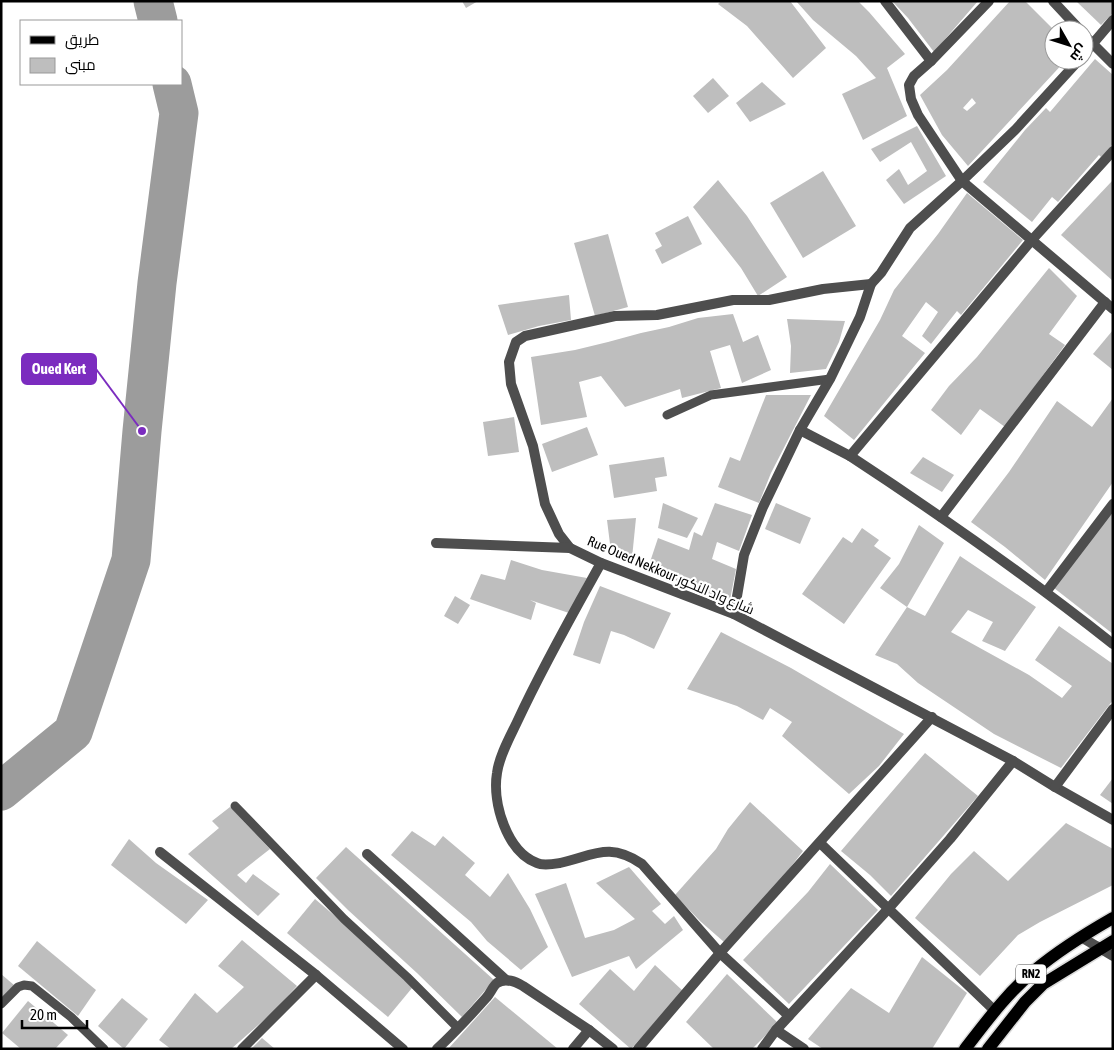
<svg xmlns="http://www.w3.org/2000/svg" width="1114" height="1050" font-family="'Asap Condensed',Cairo,sans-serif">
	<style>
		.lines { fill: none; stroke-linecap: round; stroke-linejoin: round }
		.river { stroke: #9c9c9c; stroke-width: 39 }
		.building { fill: #bebebe; fill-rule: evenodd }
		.primary-casing { stroke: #dbdbdb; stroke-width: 15 }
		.service { stroke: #4e4e4e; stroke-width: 9 }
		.minor { stroke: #4e4e4e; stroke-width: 10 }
		.primary { stroke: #000; stroke-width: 12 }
		.labels { text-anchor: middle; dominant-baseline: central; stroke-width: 4.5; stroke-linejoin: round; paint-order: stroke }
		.shield { fill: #fff; stroke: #4c4c4c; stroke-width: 1 }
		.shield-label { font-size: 12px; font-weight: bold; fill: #000 }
		.street-label { font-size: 14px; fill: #000; stroke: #fff }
		.leader { fill: none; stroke: #7b2cbf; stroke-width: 2 }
		.callout-dot { fill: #7b2cbf; stroke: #fff; stroke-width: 2 }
		.callout { fill: #7b2cbf; stroke: #7b2cbf; stroke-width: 2 }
		.callout-label { font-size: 15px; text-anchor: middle; font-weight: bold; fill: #fff }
	</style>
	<rect width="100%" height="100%" fill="#fff"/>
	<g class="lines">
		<g class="river">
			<path d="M153,1L158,21"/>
			<path d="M1,791L73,732L131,560L142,431L157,283L179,113L172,84"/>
		</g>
	</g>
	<g class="building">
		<path d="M462,1H478L466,8Z"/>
		<path d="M721,1H790L826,48L793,78L747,26L718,4Z"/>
		<path d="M796,1H858L869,12L905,54L887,68L907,116L863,140L842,94L876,78L856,56L813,20Z"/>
		<path d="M892,1H978L934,52L908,18Z"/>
		<path d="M1010,1H1025L1054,30V60H1066L968,166L942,135L920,95L947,70ZM972,98L976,103L967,111L963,108Z"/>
		<path d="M1076,1H1113V13L1101,25Z"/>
		<path d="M1095,59L1113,75V144L1101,157L1099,155L1058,202L1052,197L1032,222L983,182L1025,130L1046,108L1050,112Z"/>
		<path d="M713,78L729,96L708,113L693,96Z"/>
		<path d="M762,82L786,104L750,122L736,103Z"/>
		<path d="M917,126L946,176L904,204L886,180L899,169L908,185L927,171L911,142L880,162L871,149Z"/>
		<path d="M823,171L856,226L803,258L770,203Z"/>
		<path d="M718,180L747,216L787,277L758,296L741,268L693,207Z"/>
		<path d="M1113,180V281L1061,235Z"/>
		<path d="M967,193L1023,240L961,315L957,311L931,344L922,336L938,312L926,302L902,336L925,353L854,440L824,416L880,320L894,290L938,234Z"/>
		<path d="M688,216L702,244L662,264L655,250L662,246L655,233Z"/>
		<path d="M608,234L628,307L595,316L574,243Z"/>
		<path d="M1049,268L1077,296L1049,334L1065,345L1005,427L980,409L961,435L931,410L949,386L977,357Z"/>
		<path d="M569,295L571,320L539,326L508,335L498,305Z"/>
		<path d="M733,314L743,342L758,335L771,370L742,383L730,345L710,351L721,388L682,398L680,389L625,407L601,376L579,382L587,417L541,425L531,357L575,350L608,342L641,333L669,327L698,318Z"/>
		<path d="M787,319L845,321L839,342L826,369L790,373L791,346Z"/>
		<path d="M1113,330V370L1093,354Z"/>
		<path d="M766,395H811L771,473L759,503L718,487L730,457L740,461Z"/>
		<path d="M1113,398V482L1045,580L1005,547L971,522L1009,472L1057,401L1092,427Z"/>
		<path d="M514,417L519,452L488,456L483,422Z"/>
		<path d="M587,427L598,455L552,472L542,444Z"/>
		<path d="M664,457L667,476L655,478L657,491L614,498L609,465Z"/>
		<path d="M923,457L954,475L942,492L910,473Z"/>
		<path d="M663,503L698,518L687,538L658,528Z"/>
		<path d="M715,503L752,515L739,551L717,542L712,559L736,569L730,600L702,592L678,581L647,571L658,538L689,550L694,532L702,536Z"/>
		<path d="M776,503L811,518L800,544L765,529Z"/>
		<path d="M1110,512L1113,514V634L1054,588Z"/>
		<path d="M636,518L632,558L611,552L607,520Z"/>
		<path d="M919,525L944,543L907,607L880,588L899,564Z"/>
		<path d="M862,528L879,540L874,546L891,558L844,624L802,594L843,537L852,543Z"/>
		<path d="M960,556L1036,607L1005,651L982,641L993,622L968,610L951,632L1029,675L1062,698L1072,686L1035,660L1059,626L1113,664V700L1061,768L994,734L918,683L897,664L875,655L907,607L925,616Z"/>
		<path d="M511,560L542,570L587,578L569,613L530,600L536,603L531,620L470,599L481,574L505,580Z"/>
		<path d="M600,586L671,613L654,649L624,635L611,631L600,664L573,655L584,622Z"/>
		<path d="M455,596L470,605L458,624L444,616Z"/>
		<path d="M721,632L791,668L904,734L879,766L849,794L782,736L792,722L770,708L763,720L737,706L687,689Z"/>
		<path d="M925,753L978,796L891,896L870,875L841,851Z"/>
		<path d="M1113,778V804L1100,795Z"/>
		<path d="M750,802L803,851L783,877L724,942L700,921L675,895L716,849L728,829Z"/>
		<path d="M230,807L270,849L237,875L246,883L253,874L280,894L258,916L188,854L219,828L212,821Z"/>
		<path d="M1066,823L1113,849V885L1040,922L1018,935L980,976L915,918L951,874L974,851L1008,881Z"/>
		<path d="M412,831L435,846L443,836L475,863L465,875L490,897L508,873L530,909L548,947L521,970L487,941L471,922L391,855Z"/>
		<path d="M129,839L156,863L208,900L186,924L111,865Z"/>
		<path d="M346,847L494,980L462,1017L417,973L348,910L316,878Z"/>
		<path d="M830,864L878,910L789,1004L743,960L808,892Z"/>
		<path d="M629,867L661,904L652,911L665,924L674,916L683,930L636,969L629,956L572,977L535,894L566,883L585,938L614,930L635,919L596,883Z"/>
		<path d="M315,899L349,928L412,988L388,1017L287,933Z"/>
		<path d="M242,940L297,986L273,1012L231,1049H171L159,1040L195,993L217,1013L244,987L218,966Z"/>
		<path d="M37,941L96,990L78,1016L18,966Z"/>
		<path d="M922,957L967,993L932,1049H823L808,1039L851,988L889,1013Z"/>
		<path d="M655,965L683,991L631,1049L579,1004L610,969L634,991Z"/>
		<path d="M1,974L14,985L1,998Z"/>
		<path d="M727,974L778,1023L752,1049H714L686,1022Z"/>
		<path d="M495,997L558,1049H448Z"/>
		<path d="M122,998L148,1019L124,1049L98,1026Z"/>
		<path d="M28,1001L68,1035L55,1049H21L2,1033Z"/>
		<path d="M262,1038L275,1049H251Z"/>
	</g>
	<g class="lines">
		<defs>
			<g id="primary">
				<path d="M965,1049C986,1022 1007,993 1034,971C1058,951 1085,934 1113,918"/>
				<path d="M988,1049L1025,1002L1043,984L1113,941"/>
			</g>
		</defs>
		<use href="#primary" class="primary-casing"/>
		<g class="service">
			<path d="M667,415L711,395L830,379"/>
			<path d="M235,806L344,919L407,977L458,1028"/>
			<path d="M1,1004L18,987L24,985L32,986L71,1017L104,1049"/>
		</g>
		<g class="minor">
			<path d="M885,1L931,61"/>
			<path d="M989,1L931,61L914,76L909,85L911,99L918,115L962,181L1113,309"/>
			<path d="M1053,1L1080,30"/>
			<path d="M1084,35L1113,64"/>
			<path d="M1084,54L1113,20"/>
			<path d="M871,284L823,289L769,300H733L657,315L615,316L525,336L516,342L509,362L511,384L533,446L545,504L559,534L570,548L601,563L734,614L1013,761L1055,787L1113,820"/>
			<path d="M800,430L850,456L1031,241L1113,151"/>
			<path d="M850,456C940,515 1028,577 1113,644"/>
			<path d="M941,517L1105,302"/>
			<path d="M436,543L570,548"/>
			<path d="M601,563C572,615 543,666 518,720C511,735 499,756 497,773C492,803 507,852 537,863C543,866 554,864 560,863C595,855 609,842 642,864L720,953L789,1016"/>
			<path d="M1046,592L1113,504"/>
			<path d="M734,614L744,555L763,507L800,430L830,379L860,317L871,284L881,273L910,228L962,181L1016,129L1079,60"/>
			<path d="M1055,787L1113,709"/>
			<path d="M820,843L995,1011"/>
			<path d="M160,852L316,975L403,1049"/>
			<path d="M367,854L506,980"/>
			<path d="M1081,937L1113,956"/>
			<path d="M776,1030L804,1049"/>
			<path d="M242,1049L316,975"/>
			<path d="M437,1049C454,1033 470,1016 486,998C490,994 493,986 497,983C506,977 516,982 523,986L589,1030"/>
			<path d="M573,1049L589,1030L613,1049"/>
			<path d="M638,1049L720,953L932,717"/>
			<path d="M762,1049L776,1030L889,908L950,839L1013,761"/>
		</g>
		<use href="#primary" class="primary"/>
	</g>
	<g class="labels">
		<rect class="shield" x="1016" y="964.5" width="30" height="19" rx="4"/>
		<g class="shield-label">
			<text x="1031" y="974">RN2</text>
		</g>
		<g class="street-label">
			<text transform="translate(671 575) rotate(23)">Rue Oued Nekkour شارع واد النکور</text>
		</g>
	</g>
	<path class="leader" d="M142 431L96 369"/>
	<circle class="callout-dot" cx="142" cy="431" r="5"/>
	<rect class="callout" x="22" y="354" width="74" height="30" rx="5"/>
	<g class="callout-label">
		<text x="59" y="374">Oued Kert</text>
	</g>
	<rect width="1114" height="1050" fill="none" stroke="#000000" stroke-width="5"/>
	<rect x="20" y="20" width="162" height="65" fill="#ffffff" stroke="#999999"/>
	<rect x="30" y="36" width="25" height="8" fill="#000000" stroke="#999999"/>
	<text x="65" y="45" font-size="15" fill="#000000">طريق</text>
	<rect x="30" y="58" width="25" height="15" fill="#bebebe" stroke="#999999"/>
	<text x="65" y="70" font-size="15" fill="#000000">مبنى</text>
	<g transform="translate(1069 45) rotate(129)"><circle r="24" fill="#ffffff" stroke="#999999"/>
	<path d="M0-4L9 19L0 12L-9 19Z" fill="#000000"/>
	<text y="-8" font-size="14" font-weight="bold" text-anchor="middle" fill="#000000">ش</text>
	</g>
	<path d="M22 1020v8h65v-8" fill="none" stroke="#000000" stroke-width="2.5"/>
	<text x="30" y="1020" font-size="15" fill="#000000" stroke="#ffffff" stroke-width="4" paint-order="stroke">20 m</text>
</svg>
